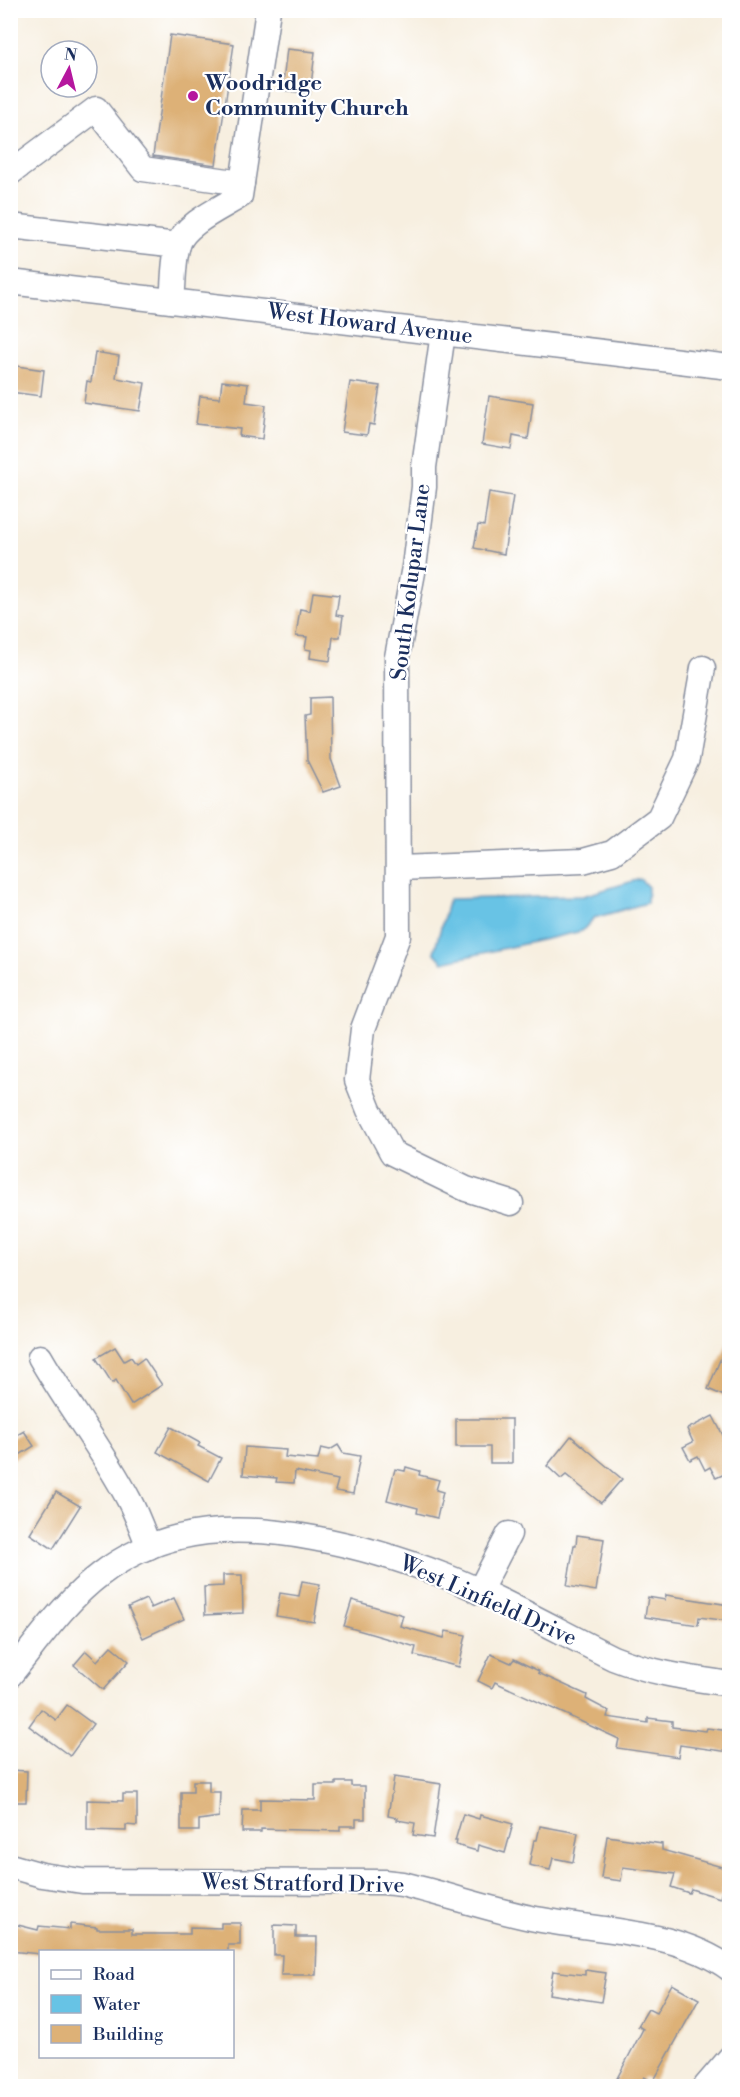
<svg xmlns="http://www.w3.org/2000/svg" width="740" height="2097" font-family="'Libre Bodoni',serif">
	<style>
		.water { fill: #67c3e5; stroke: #4179a2; stroke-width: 1.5 }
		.building { fill: #ddb177 }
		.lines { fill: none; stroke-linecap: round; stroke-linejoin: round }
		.minor-casing { stroke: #898f9f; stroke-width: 27 }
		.minor { stroke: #fff; stroke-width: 24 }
		.poi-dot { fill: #b5179e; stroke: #fff; stroke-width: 2 }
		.labels { text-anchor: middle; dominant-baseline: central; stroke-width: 4.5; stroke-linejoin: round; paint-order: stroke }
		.poi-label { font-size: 22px; font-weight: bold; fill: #1b2f5e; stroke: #fff; text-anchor: start }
		.street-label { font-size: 22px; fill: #1b2f5e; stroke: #fff }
	</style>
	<rect width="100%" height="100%" fill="#fff"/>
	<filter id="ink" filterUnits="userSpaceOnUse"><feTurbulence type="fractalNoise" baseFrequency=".0167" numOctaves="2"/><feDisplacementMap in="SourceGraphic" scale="12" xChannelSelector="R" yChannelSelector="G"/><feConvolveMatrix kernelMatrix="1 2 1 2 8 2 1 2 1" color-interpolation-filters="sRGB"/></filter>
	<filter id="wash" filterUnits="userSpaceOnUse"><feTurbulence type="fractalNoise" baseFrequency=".008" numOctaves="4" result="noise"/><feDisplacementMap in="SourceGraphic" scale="24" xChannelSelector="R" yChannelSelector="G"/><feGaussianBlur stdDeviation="1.35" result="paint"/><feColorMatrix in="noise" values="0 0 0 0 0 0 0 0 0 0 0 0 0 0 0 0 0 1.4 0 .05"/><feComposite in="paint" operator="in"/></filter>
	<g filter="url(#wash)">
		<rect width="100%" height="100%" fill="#f7efe0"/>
		<path class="water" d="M640,879L648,887L647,903L594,918L582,931L443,962L434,952L449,899L583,896Z"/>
		<g id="blocks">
			<g class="building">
				<path d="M170,35L234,44L216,165L153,156Z"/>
				<path d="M287,49L315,52L310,94L282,90Z"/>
				<path d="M95,352L119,356L116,378L145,383L140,411L84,403L87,381L91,382Z"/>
				<path d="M10,365L44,370L41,396L10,392Z"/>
				<path d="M222,381L248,384L246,402L266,405L262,439L239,436L240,429L196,424L200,396L220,398Z"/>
				<path d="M350,382L380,386L374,425L369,424L367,435L342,432Z"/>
				<path d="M489,396L533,403L528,439L513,436L511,449L482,444Z"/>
				<path d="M489,492L513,496L504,554L474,548L478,525L484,526Z"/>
				<path d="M313,592L339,595L336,615L343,616L340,637H333L330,661L310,658L311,650L305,649L307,637L296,636L300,609L310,611Z"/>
				<path d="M330,697L331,759L341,786L323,792L307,760L305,716L310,715V698Z"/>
				<path d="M729,1338V1398L708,1389Z"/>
				<path d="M115,1347L124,1361L131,1357L136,1364L144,1358L162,1385L131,1405L116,1380L112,1383L96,1358Z"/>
				<path d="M713,1416L726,1441H729V1472L716,1478L710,1467L705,1470L698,1456L690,1460L683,1447L693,1442L687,1429Z"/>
				<path d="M456,1419H512V1463H490V1447H456Z"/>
				<path d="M171,1427L200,1443L198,1446L221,1458L209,1481L157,1452Z"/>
				<path d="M24,1431L34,1446L10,1461V1439Z"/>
				<path d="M571,1436L622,1479L601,1503L566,1475L561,1479L547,1466Z"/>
				<path d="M338,1445L343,1453L360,1456L353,1494L335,1491L338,1480L295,1471L294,1483L276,1482L277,1478L243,1475L245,1447L286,1450L285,1457L318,1460L321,1448L330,1450Z"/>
				<path d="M406,1467L420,1471L419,1475L439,1480L436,1490L443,1492L437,1518L417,1513L418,1508L387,1500L395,1469L405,1471Z"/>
				<path d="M56,1492L80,1506L53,1549L30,1534Z"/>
				<path d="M577,1535L604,1539L596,1591L567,1586L574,1545H576Z"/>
				<path d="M223,1575H242L243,1613L205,1615L204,1587L223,1586Z"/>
				<path d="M302,1581L320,1584L314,1622L276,1616L280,1593L299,1596Z"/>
				<path d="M666,1595L729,1605V1621L699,1617L698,1625L645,1617L648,1597L665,1600Z"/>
				<path d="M174,1598L184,1619L143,1638L128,1607L146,1599L151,1608Z"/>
				<path d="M352,1600L403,1615L400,1626L444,1638L446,1631L466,1635L459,1667L414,1655L416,1647L344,1626Z"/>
				<path d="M111,1646L129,1661L103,1690L74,1665L86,1651L97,1661Z"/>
				<path d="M491,1654L511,1663L514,1659L539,1671L538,1673L587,1695L586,1699L609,1711L607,1717L648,1723V1718L672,1721V1727L706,1731L707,1728L729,1731V1752L680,1745L678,1757L617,1748L619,1739L495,1682L492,1688L478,1681Z"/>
				<path d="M67,1705L93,1724L70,1756L29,1726L41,1709L56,1720Z"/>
				<path d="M10,1770L27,1771L26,1802H10Z"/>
				<path d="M394,1777L441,1784L433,1838L413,1835L415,1823L397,1820L398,1818L388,1816Z"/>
				<path d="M193,1781H209V1792H220L219,1817L199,1820V1831H181V1792H193Z"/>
				<path d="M336,1782H351V1786H365V1819H356V1826H340V1831L261,1829V1832H242L243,1810H260V1799L315,1800V1785H336Z"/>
				<path d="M123,1794H137V1826L126,1825V1831L87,1830V1800L123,1801Z"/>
				<path d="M463,1814L479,1819L480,1815L513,1824L505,1853L478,1845L477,1851L456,1845L457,1841H455Z"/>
				<path d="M540,1826L578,1833L573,1862L553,1858L550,1870L529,1865L534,1840H537Z"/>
				<path d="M607,1836L662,1844V1850L729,1869L720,1898L691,1889L689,1893L671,1887L675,1874L623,1867L621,1881L601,1878Z"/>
				<path d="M10,1923L38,1930L39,1926L70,1929V1924L97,1927V1929H132V1934H190V1927L221,1928V1923H240V1945H228V1952H40V1954L10,1951Z"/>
				<path d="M274,1925L296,1926V1937H317L316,1975H281L282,1955H274Z"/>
				<path d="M585,1970L606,1973L601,2002L549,1994L553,1971L585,1975Z"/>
				<path d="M672,1984L699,1999L653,2082L644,2077L639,2086H613L643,2029L638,2026L648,2009L656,2013Z"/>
			</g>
		</g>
	</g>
	<g filter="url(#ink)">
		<use href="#blocks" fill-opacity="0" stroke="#898f9f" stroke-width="1.5"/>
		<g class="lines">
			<defs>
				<g id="minor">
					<path d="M10,173L96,109L143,169L242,183"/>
					<path d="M10,226L178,245"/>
					<path d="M10,282L730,367"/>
					<path d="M172,301C174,283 173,261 178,245C184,224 223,207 240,196L268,10"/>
					<path d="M443,333L424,467V487L414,567L397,657L398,936L363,1029L357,1080L369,1110L392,1153L466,1189L511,1203"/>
					<path d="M399,868L583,861L612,853L659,818L687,759L703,668"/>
					<path d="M40,1357C68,1406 103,1450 129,1500C137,1515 143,1532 149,1547"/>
					<path d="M479,1592L509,1534"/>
					<path d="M10,1675C39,1640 65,1601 101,1574C123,1557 152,1543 179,1537C259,1517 370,1547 445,1576C503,1599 558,1631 613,1658C651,1673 689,1678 730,1684"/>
					<path d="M10,1866L42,1875L82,1881L384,1882L402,1884C445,1894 488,1909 531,1918C594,1931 677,1929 730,1969"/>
					<path d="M706,2086L730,2058"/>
				</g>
			</defs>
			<use href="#minor" class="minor-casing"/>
			<use href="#minor" class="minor"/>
		</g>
	</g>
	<circle class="poi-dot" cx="193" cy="96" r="6"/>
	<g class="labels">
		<g class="poi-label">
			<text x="205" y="83">Woodridge<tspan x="205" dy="25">Community Church</tspan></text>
		</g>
		<g class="street-label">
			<text transform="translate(370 324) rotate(7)">West Howard Avenue</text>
			<text transform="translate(411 582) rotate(-83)">South Kolupar Lane</text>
			<text transform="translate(488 1601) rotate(24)">West Linfield Drive</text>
			<text transform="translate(303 1884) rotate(1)">West Stratford Drive</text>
		</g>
	</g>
	<rect width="740" height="2097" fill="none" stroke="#fff" stroke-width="36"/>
	<rect x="39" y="1950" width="195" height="108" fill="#ffffff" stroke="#a4acbf" stroke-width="1.5"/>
	<rect x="51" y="1970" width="30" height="9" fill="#ffffff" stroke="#a4acbf" stroke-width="1.5"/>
	<text x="93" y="1980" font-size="18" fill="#1b2f5e">Road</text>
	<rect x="51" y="1995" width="30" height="18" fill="#67c3e5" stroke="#a4acbf" stroke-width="1.5"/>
	<text x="93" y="2010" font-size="18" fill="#1b2f5e">Water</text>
	<rect x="51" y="2025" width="30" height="18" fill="#ddb177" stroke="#a4acbf" stroke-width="1.5"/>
	<text x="93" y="2040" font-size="18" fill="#1b2f5e">Building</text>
	<g transform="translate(69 69) rotate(7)"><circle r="28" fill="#ffffff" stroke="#a4acbf" stroke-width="1.5"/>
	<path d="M0-4.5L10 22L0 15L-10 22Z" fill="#b5179e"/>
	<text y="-9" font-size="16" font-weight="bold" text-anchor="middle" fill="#1b2f5e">N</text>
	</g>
</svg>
